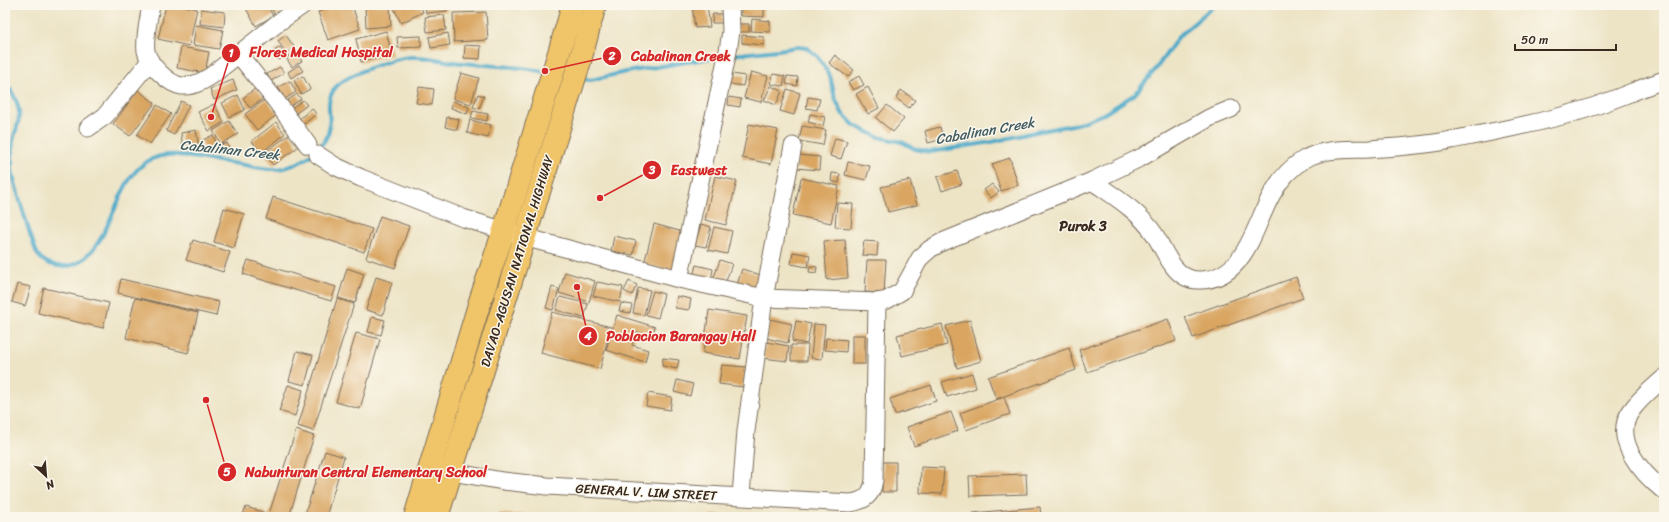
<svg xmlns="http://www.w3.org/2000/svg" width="1669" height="522" font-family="Sriracha,sans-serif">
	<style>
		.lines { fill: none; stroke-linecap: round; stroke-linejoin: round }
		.stream { stroke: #4aa9c9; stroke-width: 4 }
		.building { fill: #d9a561 }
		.minor-casing { stroke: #796b59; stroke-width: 19 }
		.highway-casing { stroke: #796b59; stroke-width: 24 }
		.minor { stroke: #fff; stroke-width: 17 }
		.highway { stroke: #f0c469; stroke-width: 22 }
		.labels { text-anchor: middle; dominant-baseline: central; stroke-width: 3; stroke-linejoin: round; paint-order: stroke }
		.street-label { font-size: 13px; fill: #3b2a1e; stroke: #fbf7ec }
		.water-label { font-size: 14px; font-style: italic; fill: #415d62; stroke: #fbf7ec }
		.neighbourhood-label { font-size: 14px; font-weight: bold; fill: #3b2a1e; stroke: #fbf7ec }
		.leader { fill: none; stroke: #d62828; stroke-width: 1.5 }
		.callout-dot { fill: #d62828; stroke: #fbf7ec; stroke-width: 1.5 }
		.mark-label { font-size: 12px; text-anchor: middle; font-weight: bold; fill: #fff }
		.callout-label { font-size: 14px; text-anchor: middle; font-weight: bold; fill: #d62828; stroke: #fbf7ec; stroke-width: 3; stroke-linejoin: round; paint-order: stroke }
	</style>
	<rect width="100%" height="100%" fill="#fbf7ec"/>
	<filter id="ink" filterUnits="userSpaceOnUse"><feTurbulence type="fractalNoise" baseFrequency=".025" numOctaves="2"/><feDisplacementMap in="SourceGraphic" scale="8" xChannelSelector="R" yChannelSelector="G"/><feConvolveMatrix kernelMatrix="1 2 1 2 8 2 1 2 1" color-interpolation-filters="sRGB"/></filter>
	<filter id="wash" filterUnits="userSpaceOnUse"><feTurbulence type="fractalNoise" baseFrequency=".012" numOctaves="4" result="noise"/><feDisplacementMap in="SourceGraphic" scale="16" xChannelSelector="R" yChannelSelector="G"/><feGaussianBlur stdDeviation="0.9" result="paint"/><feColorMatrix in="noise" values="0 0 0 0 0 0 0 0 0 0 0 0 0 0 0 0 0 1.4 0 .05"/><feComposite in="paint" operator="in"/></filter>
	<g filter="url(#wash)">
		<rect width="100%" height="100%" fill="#ede4c6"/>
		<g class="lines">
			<g class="stream">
				<path d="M732,55L778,50L797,47L807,48L818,57L830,76L835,98L842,113L854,125L878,137L902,142L915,149L930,152L992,142L1040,131L1078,124L1104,114L1135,94L1155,70L1179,36L1215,5"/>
				<path d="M580,79L591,80L626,72L723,56"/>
				<path d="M5,82C11,89 18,102 19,112C20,126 15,129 13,141C12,149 12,160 12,168C12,177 34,249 38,255C47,267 65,269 77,263C122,239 112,150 178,155C198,158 218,161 238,164C251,166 265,170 277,169C297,167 320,153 328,134C334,118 322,103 336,87C347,74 393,58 411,57C425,56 439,60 453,62C484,66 515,65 546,72"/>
			</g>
		</g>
		<g id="blocks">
			<g class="building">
				<path d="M166,5H181L197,9L189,46L158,39Z"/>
				<path d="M244,5H267L273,16L256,26Z"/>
				<path d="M269,5H280L283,10L275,15Z"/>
				<path d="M339,5H352L360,29L328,40L318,12Z"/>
				<path d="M365,5H390L391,26L366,28Z"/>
				<path d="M395,5H420L423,12L401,23L393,6Z"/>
				<path d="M425,5H446L447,11L426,13Z"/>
				<rect x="479" y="5" width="16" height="3"/>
				<path d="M692,5H707L710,27L695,28Z"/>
				<path d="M741,5H764V17L741,16Z"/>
				<path d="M201,9L225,12L224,27L200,24Z"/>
				<path d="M486,12L488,40L454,42L453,13Z"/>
				<path d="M713,14H722V23H712Z"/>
				<path d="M444,15L446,30L427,32L425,17Z"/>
				<path d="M752,19L770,21V32L751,31Z"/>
				<path d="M738,24H749V32H737Z"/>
				<path d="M196,25L223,30L219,49L193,45Z"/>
				<path d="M386,31L392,55L361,62L356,39Z"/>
				<path d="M448,33L450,45L431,48L429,37Z"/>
				<path d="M286,35L294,47L286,53L278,41Z"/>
				<path d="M742,35L764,37V45L742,43Z"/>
				<path d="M421,36V47L398,48L397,37Z"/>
				<path d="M465,45L481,46L480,59L464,58Z"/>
				<path d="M181,47L209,52L205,73L177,68Z"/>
				<path d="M280,47L286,56L279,60L273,52Z"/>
				<path d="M295,52L302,61L292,67L286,58Z"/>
				<path d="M835,55L854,70L848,77L829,63Z"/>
				<path d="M299,65L303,71L291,78L288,72Z"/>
				<path d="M280,67L284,73L271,81L267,74Z"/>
				<path d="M751,72L768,76L761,102L744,98Z"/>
				<path d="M461,73L479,78L471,104L453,99Z"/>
				<path d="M732,74L745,76L743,86L730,84Z"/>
				<path d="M773,74L785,76L783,86L771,84Z"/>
				<path d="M303,76L310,89L301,94L294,80Z"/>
				<path d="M787,76L798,77L797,86L786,84Z"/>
				<path d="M859,76L864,85L853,90L848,82Z"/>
				<path d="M233,80L237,90L214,100L210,89Z"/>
				<path d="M290,81L296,92L285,99L278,87Z"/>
				<path d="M771,86L782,91L776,105L764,100Z"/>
				<path d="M419,87L434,89L432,105L416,103Z"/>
				<path d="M868,87L879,108L868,114L856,94Z"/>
				<path d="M256,88L264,98L250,108L243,98Z"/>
				<path d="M787,89L800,93L794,115L780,111Z"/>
				<path d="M138,90L155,103L130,136L113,124Z"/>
				<path d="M901,90L915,100L909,108L896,98Z"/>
				<path d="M297,94L301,99L289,107L285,102Z"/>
				<path d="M478,94L484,96L479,109L473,107Z"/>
				<path d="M238,95L245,110L229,117L222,103Z"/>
				<path d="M729,97L741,99L740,107L728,105Z"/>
				<path d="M808,97L820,99L817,110L806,108Z"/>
				<path d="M266,99L278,114L257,130L245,114Z"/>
				<path d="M303,100L307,105L291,117L287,111Z"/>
				<path d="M181,101L189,105L174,135L166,131Z"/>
				<path d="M453,101L469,107L467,114L451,108Z"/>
				<path d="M214,104L224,122L209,131L198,112Z"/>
				<path d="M157,105L171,114L150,144L137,135Z"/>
				<path d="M887,105L904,119L893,132L876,118Z"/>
				<path d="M312,108L316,114L301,127L296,122Z"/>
				<path d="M473,111L488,114L487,121L471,118Z"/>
				<path d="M810,114L825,117L823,126L808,122Z"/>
				<path d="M447,117L459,119L457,130L445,127Z"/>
				<path d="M470,120L491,125L488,138L467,133Z"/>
				<path d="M229,121L238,134L221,144L213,131Z"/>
				<path d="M276,122L285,134L261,153L252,141Z"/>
				<path d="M749,124L778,130L771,164L742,158Z"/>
				<path d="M802,126L826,130L823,145L799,141Z"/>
				<path d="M940,127L943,139L928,143L925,131Z"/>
				<path d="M196,130L199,148L183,150L181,133Z"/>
				<path d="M290,134L298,147L273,165L264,153Z"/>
				<path d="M213,135L217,145L206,151L201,141Z"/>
				<path d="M835,138L847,141L841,159L830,156Z"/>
				<path d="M227,143L229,149L222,150L221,145Z"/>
				<path d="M798,155L820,157L819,170L796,168Z"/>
				<path d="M1010,158L1018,185L1001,191L992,164Z"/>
				<path d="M848,162L870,166L866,180L845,175Z"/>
				<path d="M957,171L962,184L942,191L937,177Z"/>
				<path d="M832,173L840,174L839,183L831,181Z"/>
				<path d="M715,176L737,181L726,225L705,220Z"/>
				<path d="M801,178L839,186L831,223L793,215Z"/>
				<path d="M910,180L917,205L888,212L881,187Z"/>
				<path d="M992,184L999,192L991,198L984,190Z"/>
				<path d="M273,197L372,229L364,252L266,219Z"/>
				<path d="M837,203L853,204L851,228L835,227Z"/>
				<path d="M224,208L244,214L234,248L214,242Z"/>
				<path d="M380,216L409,226L395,268L366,258Z"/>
				<path d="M654,224L683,232L673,271L644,264Z"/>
				<path d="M701,224L711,227L706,247L695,245Z"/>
				<path d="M714,227L732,231L727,254L708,250Z"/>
				<path d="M614,236L636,241L633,255L611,251Z"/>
				<path d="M193,240L230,252L223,272L186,260Z"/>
				<path d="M845,240L848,278L827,280L824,241Z"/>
				<path d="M864,241L878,242L877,256L862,255Z"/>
				<path d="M793,252L810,255L808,267L791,264Z"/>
				<path d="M248,260L336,287L331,301L243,274Z"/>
				<path d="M720,260L732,264L725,284L713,280Z"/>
				<path d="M867,260H886L884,293L865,292Z"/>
				<path d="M696,265L713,269L710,285L692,280Z"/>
				<path d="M810,266L817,267L816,273L809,272Z"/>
				<path d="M347,268L364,274L355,303L338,298Z"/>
				<path d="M742,269L764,276L759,294L736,288Z"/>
				<path d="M565,272L595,281L589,302L559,293Z"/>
				<path d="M376,277L392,282L383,315L366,310Z"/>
				<path d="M1296,277L1303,298L1193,338L1185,317Z"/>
				<path d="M121,279L219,302L216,316L118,293Z"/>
				<path d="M629,281L637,285L632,295L624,291Z"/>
				<path d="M597,282L623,287L620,302L593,296Z"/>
				<path d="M17,284L31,287L25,306L12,302Z"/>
				<path d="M552,287L559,289L553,310L546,308Z"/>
				<path d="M44,288L109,303L103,328L38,313Z"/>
				<path d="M638,288L650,290L644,315L633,313Z"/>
				<path d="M653,291L664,294L658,318L646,315Z"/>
				<path d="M677,296L691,299L689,310L675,308Z"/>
				<path d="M560,297L588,304L584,318L556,310Z"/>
				<path d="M135,298L198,313L188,353L126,338Z"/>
				<path d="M337,299L354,304L313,431L298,426Z"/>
				<path d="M621,303L632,305L630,313L619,311Z"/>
				<path d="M709,310L747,316L740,359L703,353Z"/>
				<path d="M552,312L611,327L600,369L541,353Z"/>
				<path d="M617,315L655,327L652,337L637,332L632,345L648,350L645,362L606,350Z"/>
				<path d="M372,317L385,320L381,335L368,332Z"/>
				<path d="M770,319L792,324L788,343L766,338Z"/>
				<path d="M1168,319L1176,341L1087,372L1079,350Z"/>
				<path d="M970,320L981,361L957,368L946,326Z"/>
				<path d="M796,321L811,324L807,344L792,341Z"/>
				<path d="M814,324L825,325L822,359L811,358Z"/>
				<path d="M942,324L947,345L902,356L897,335Z"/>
				<path d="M356,333L380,339L360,409L336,402Z"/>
				<rect x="852" y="335" width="13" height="29"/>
				<path d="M826,338L847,340L846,352L825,350Z"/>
				<path d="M766,342L789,346L787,361L763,358Z"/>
				<path d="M791,345H808L807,361H791Z"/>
				<path d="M1069,348L1076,370L996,399L988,377Z"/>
				<path d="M297,351L313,355L305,385L289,381Z"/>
				<path d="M663,358L679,360L677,369L662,366Z"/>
				<path d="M722,365L746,367L743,387L719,384Z"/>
				<path d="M972,373L976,388L947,397L942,382Z"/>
				<path d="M677,380L693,384L690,396L674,392Z"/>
				<path d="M288,385L303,390L295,416L279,411Z"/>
				<path d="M931,385L936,401L895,415L890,399Z"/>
				<path d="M648,393L672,397L670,410L646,406Z"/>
				<path d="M1004,397L1010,414L966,430L960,413Z"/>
				<path d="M951,412L958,431L914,446L907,427Z"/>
				<path d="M296,430L314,436L289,517H268Z"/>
				<path d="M325,451L344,457L326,517H304Z"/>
				<path d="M883,462H896V492H882Z"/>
				<path d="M921,467L944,468L942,494L920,493Z"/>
				<path d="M1026,474L1027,494L970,496L969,476Z"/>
				<path d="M246,507L266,513L265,517H242Z"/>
				<path d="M1040,507L1041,517H972V513Z"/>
				<path d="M499,514L554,515V517H499Z"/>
				<path d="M966,514V517H937V516Z"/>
				<rect x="710" y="515" width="14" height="2"/>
			</g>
		</g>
	</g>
	<g filter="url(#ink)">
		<use href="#blocks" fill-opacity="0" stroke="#796b59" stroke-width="1"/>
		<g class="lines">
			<defs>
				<g id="minor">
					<path d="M151,5C149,19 144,37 146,51C149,65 168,84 182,86C193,87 203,81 211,76L279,22L303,5"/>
					<path d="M239,55L276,101L308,145"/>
					<path d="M88,128L105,116L150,61"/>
					<path d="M318,155L335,166L361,178L463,218L524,237L679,279L764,298L877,302L887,300L902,291L920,258L930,249L942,242L1092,181L1142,157L1209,118L1231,109"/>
					<path d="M1092,181C1115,197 1139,211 1155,235C1165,251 1174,280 1198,280C1245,281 1254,226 1272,194C1279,181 1291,167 1305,159C1324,148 1347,150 1369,149C1396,147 1424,146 1451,140C1493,132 1536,124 1576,112C1606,104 1635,90 1664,80"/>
					<path d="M679,279L728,51L731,31L730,5"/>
					<path d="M1664,378C1653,388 1640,398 1631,411C1611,440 1643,474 1664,491"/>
					<path d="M440,470L503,481L547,486L850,503C865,501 872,495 874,480L877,302"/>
					<path d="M741,496L746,431L764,298L793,146"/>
				</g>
				<g id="highway">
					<path d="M415,517L481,298L504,230L558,56L570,16L572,5"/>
					<path d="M437,517L580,61L595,5"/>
				</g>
			</defs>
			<use href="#minor" class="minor-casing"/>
			<use href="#highway" class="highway-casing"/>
			<use href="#minor" class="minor"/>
			<use href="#highway" class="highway"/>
		</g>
	</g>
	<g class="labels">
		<g class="street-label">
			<text transform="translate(517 261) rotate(-73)">DAVAO-AGUSAN NATIONAL HIGHWAY</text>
			<text transform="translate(646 492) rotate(3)">GENERAL V. LIM STREET</text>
		</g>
		<g class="water-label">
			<text transform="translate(985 131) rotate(-10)">Cabalinan Creek</text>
			<text transform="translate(230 150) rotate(6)">Cabalinan Creek</text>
		</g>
		<g class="neighbourhood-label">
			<text x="1083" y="226">Purok 3</text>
		</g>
	</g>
	<path class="leader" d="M211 117L231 53M545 71L612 56M600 198L652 170M577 287L588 336M206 400L227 472"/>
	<g class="callout-dot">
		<circle cx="211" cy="117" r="4"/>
		<circle cx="545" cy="71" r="4"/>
		<circle cx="600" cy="198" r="4"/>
		<circle cx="577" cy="287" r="4"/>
		<circle cx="206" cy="400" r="4"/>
		<circle cx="231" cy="53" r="10"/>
		<circle cx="612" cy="56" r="10"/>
		<circle cx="652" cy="170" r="10"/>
		<circle cx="588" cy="336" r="10"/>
		<circle cx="227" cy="472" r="10"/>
	</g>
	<g class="mark-label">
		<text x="231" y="57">1</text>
		<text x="612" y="60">2</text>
		<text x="652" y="174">3</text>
		<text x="588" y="340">4</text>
		<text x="227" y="476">5</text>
	</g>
	<g class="callout-label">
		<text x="321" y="57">Flores Medical Hospital</text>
		<text x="681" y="61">Cabalinan Creek</text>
		<text x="699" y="175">Eastwest</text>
		<text x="681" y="341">Poblacion Barangay Hall</text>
		<text x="366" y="477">Nabunturan Central Elementary School</text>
	</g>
	<rect width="1669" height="522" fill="none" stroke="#fbf7ec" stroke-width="20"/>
	<g transform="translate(46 476) rotate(154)" stroke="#fbf7ec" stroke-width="3" paint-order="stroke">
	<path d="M0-3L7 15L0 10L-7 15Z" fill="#3b2a1e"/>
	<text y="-6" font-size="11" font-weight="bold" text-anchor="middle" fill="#3b2a1e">N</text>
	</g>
	<path d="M1515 44v6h101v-6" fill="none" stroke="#3b2a1e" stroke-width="2"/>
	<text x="1521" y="44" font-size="12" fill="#3b2a1e" stroke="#fbf7ec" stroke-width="3" paint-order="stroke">50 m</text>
</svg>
